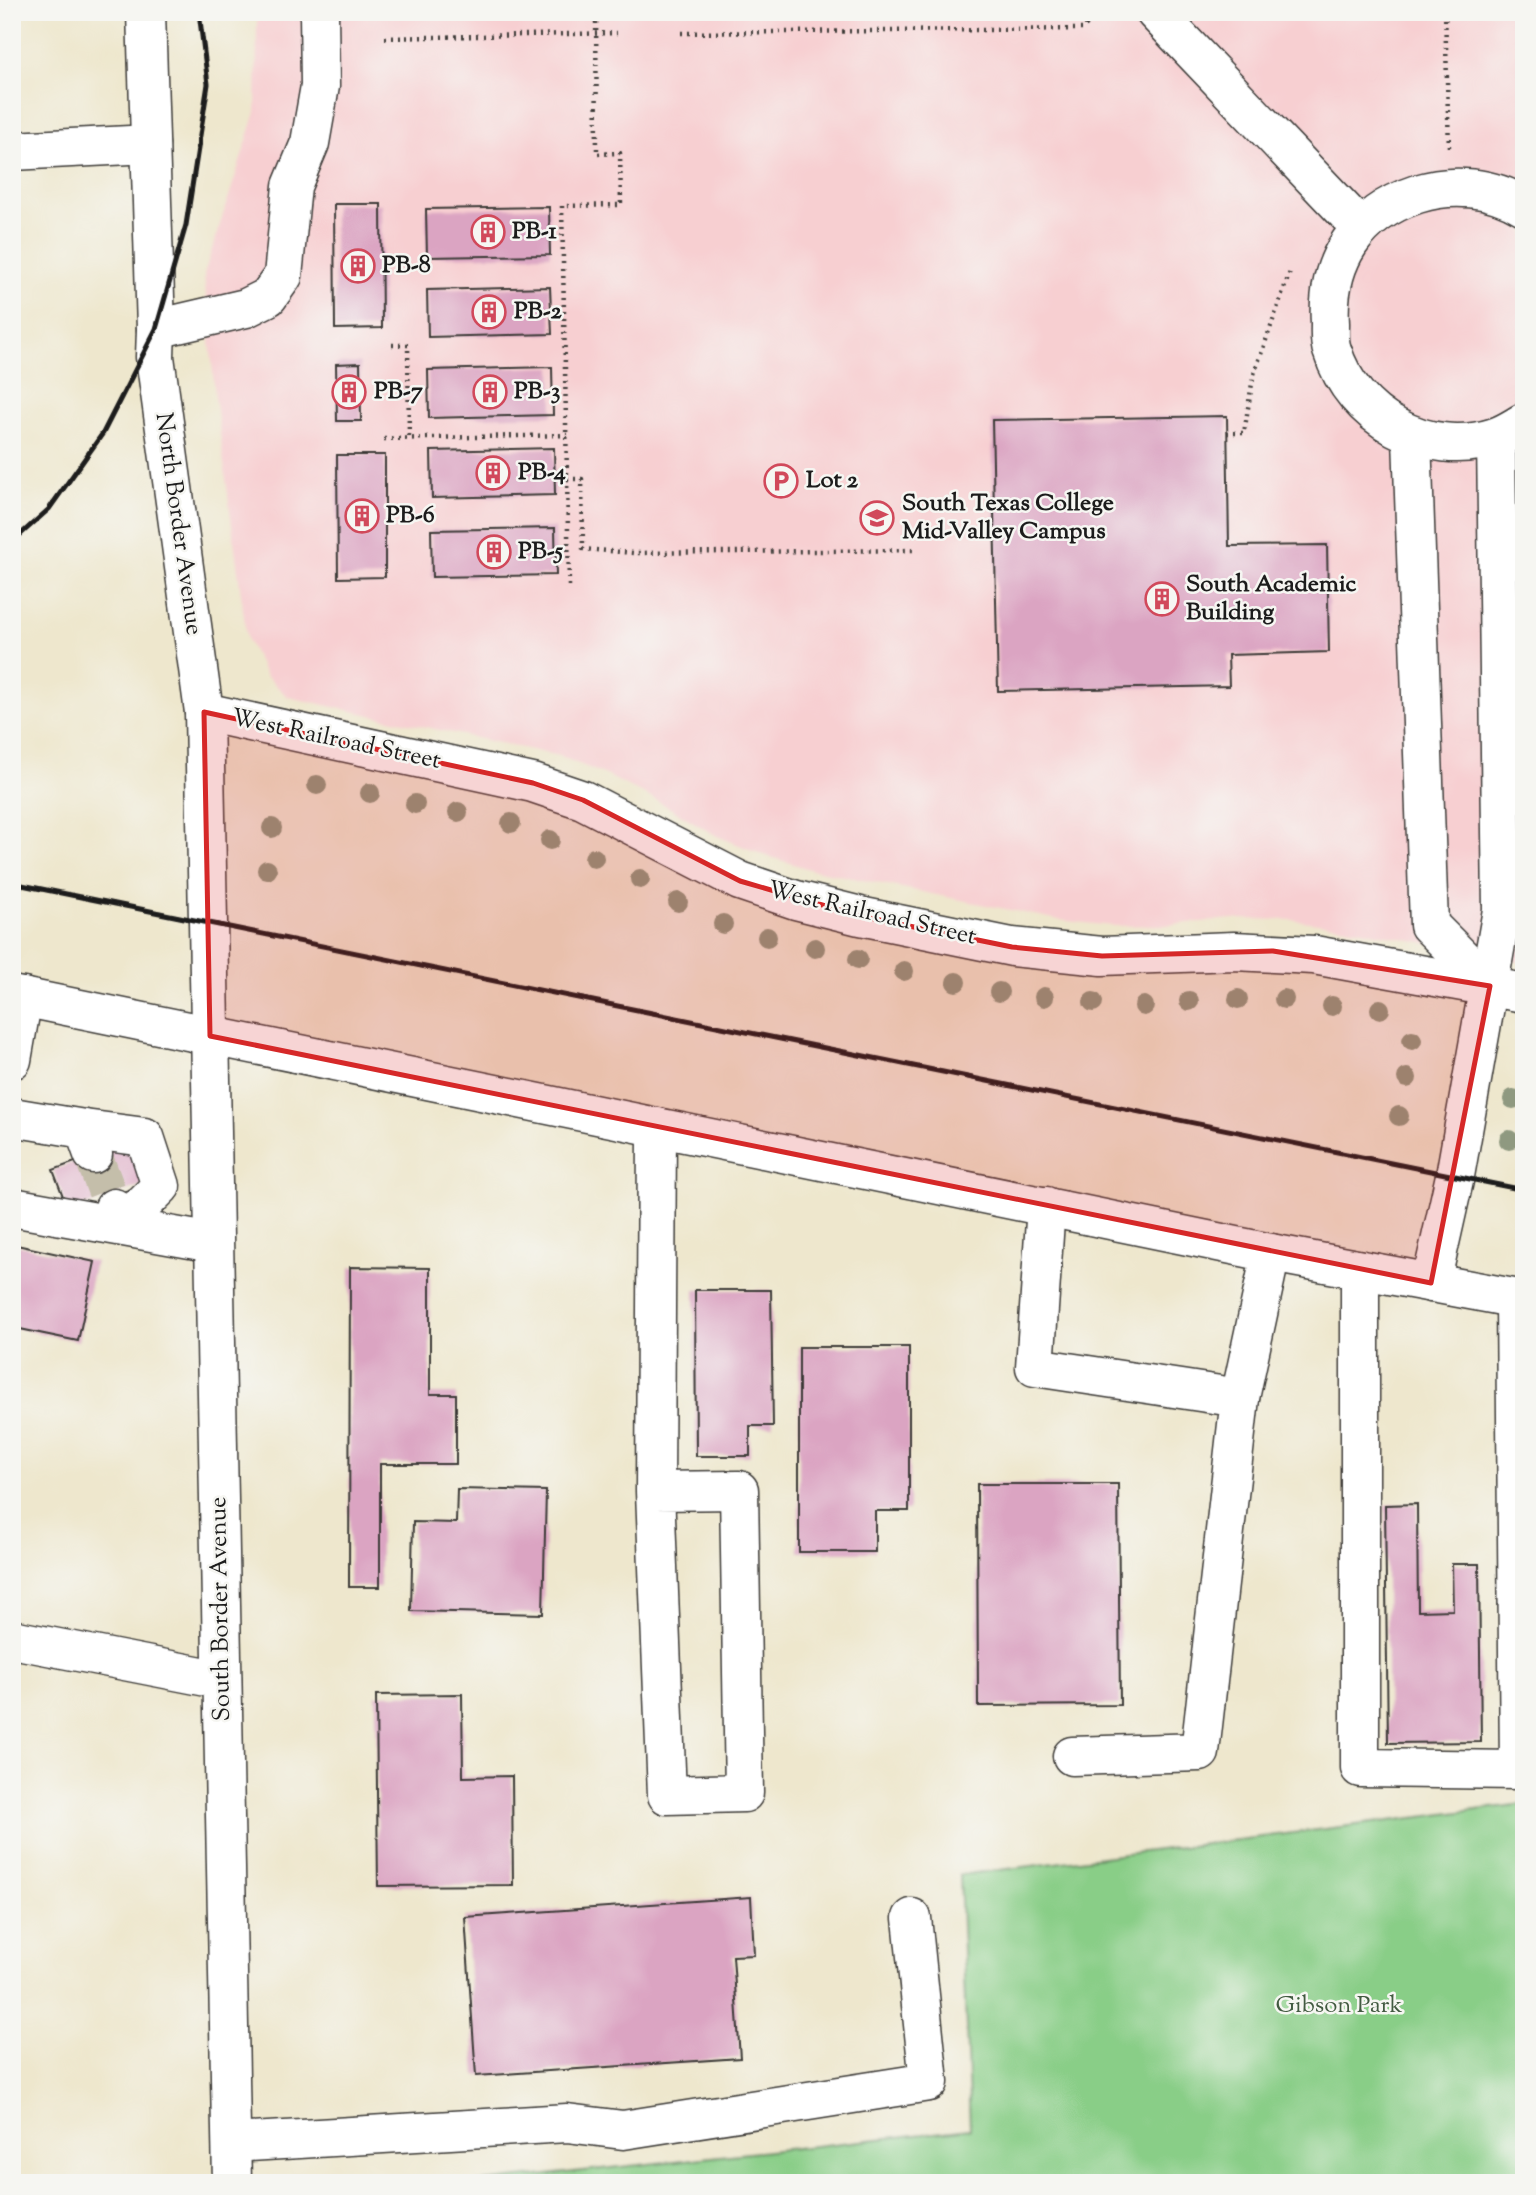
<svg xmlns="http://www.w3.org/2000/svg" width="1536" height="2195" font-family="'Sorts Mill Goudy',serif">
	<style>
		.built { fill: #f7cfd1 }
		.green { fill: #89ce87; stroke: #527552; stroke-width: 2 }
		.building { fill: #dba4c2 }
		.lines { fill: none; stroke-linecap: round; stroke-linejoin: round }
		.minor-tunnel { stroke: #c4beaa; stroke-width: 38; stroke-dasharray: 38 19; stroke-linecap: butt }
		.minor-casing { stroke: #3c3a37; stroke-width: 41 }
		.major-casing { stroke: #3c3a37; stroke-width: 41 }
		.path { stroke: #3c3a37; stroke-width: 4.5; stroke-dasharray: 2 5; stroke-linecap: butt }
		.minor { stroke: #fff; stroke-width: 38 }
		.major { stroke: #fff; stroke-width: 38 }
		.rail { stroke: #1c1c1c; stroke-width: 5 }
		.tree { fill: #8f9980 }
		.marked { fill: #d62828; fill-opacity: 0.2; stroke: #d62828; stroke-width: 5; stroke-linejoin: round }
		.labels { text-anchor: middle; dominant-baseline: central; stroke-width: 5; stroke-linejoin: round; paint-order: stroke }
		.poi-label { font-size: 24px; font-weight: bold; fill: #1c1c1c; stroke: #f6f6f2; text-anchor: start }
		.street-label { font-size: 24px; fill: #1c1c1c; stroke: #f6f6f2 }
		.park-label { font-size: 24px; fill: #425a41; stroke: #f6f6f2 }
	</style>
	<rect width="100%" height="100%" fill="#f6f6f2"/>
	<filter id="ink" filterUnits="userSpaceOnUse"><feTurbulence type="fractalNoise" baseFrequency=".0143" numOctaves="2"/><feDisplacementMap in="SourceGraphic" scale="14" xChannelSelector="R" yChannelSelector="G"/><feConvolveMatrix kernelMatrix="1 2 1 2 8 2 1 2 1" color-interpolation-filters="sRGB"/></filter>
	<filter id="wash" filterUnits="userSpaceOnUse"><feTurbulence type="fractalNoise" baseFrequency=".00686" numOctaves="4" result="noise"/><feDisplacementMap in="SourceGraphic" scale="28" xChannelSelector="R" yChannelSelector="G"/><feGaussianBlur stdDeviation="1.57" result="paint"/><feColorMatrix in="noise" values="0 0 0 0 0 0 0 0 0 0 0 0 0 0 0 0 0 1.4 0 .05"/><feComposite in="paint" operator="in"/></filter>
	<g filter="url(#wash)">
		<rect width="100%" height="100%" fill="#eee7cd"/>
		<path class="built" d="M257,12H1524V963L1347,927L1295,920L1233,919L1167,925L1112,926L1059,920L809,869L764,855L717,836L663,804L606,775L559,756L288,697L266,676L247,640L215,396L204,274L256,112Z"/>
		<path class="green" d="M1524,1804V2183H474L970,2129L960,1875Z"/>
		<g id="blocks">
			<g class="building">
				<path d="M334,204H381L382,328L335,329Z"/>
				<path d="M549,207L550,255L427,257L426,209Z"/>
				<path d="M550,287L552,334L428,337L427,290Z"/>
				<path d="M360,363L361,421H337L336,364Z"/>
				<path d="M552,367L553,415L429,418L428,370Z"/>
				<path d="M1227,416L1229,546L1327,545L1329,652L1228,655L1229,686L998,691L992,420Z"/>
				<path d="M554,448L555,495L432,498L431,451Z"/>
				<path d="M337,455H385V577L338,578Z"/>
				<path d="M555,528L556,575L432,577L431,530Z"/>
				<path d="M135,1140L150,1182L69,1212L53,1170Z"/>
				<path d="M12,1244L95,1262L78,1341L15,1328L12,1335Z"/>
				<path d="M350,1267L430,1268V1394H456V1464H380V1587H349Z"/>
				<path d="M695,1290H771L773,1426H750V1456H696Z"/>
				<path d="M799,1347H909V1511H875V1552H799Z"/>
				<path d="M977,1484H1118L1120,1705L978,1706Z"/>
				<path d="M457,1489L546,1491L543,1614L411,1611L413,1522L456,1523Z"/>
				<path d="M1417,1504L1418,1611L1453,1610L1452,1564H1479L1481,1742L1388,1743L1385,1505Z"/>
				<path d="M462,1694L463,1777L512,1776L513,1885L378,1886L376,1695Z"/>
				<path d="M751,1897L754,1955L733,1956L740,2058L476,2076L465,1917Z"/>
			</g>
		</g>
	</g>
	<g filter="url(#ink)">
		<use href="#blocks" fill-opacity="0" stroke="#3c3a37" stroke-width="2"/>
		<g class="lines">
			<path class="minor-tunnel" d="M93,1155L109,1197"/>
			<defs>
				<g id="minor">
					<path d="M146,12L156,329L155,357L204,712L232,2183"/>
					<path d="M1155,12L1360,227"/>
					<path d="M12,151L150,144"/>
					<path d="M1524,206C1491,186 1452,183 1417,194C1357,214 1326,261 1330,323C1330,331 1329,342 1332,350C1353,418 1427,459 1495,437C1505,434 1515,427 1524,422"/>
					<path d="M156,329L246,308L268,297L283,276L292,186L310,143L320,86L319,12"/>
					<path d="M1412,437L1429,925L1490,986"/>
					<path d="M204,712L533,783L583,800L740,881L796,900L860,916L1012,947L1102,956L1234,951L1314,955L1524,993"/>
					<path d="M12,1060L23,997"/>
					<path d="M12,1117L84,1129L93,1154"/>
					<path d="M84,1129L145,1137L161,1186L121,1226L114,1208"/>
					<path d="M1046,1206L1035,1367L1240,1398L1200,1752L1072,1756"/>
					<path d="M12,1207L213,1243"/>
					<path d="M1360,1270V1768L1519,1770L1515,1299"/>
					<path d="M1431,1283L1455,1176L1502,910L1496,437"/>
					<path d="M1240,1398L1271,1253"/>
					<path d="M655,1491L739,1490L744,1793L667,1795L655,1491L657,1127"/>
					<path d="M12,1639L222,1680"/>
					<path d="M232,2143L567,2123L623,2130L929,2082L912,1918"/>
				</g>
				<path id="major" d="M12,995L1271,1253L1524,1300"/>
			</defs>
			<use href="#minor" class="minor-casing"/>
			<use href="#major" class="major-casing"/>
			<g class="path">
				<path d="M1445,12L1449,148"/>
				<path d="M681,33L1084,29L1095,12"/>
				<path d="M385,38L617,33"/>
				<path d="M392,345H408L409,438"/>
				<path d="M1227,433H1244L1253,377L1291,269"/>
				<path d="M384,439L567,435"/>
				<path d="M567,479H582L583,549L634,553L917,550"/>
				<path d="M569,586L562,206L621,205L620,153L597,154L596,12"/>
			</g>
			<use href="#minor" class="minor"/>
			<use href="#major" class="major"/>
			<g class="rail">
				<path d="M12,542L49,509L103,433L156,329L186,225L208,84L199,12"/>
				<path d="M12,883L1524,1190"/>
			</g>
		</g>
		<g class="tree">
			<circle cx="317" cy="785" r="10"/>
			<circle cx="370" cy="793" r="10"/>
			<circle cx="415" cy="804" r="10"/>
			<circle cx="458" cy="812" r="10"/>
			<circle cx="511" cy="823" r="10"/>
			<circle cx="272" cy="828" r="10"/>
			<circle cx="550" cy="840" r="10"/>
			<circle cx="594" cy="858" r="10"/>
			<circle cx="267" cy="870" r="10"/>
			<circle cx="640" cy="879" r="10"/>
			<circle cx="678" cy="902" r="10"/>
			<circle cx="723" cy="924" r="10"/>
			<circle cx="767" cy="937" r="10"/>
			<circle cx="815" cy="948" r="10"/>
			<circle cx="858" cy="959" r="10"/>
			<circle cx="904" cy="971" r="10"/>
			<circle cx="956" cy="982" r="10"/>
			<circle cx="999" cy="992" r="10"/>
			<circle cx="1044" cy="997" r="10"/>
			<circle cx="1238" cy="999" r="10"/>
			<circle cx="1284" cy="999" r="10"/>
			<circle cx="1189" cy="1001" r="10"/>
			<circle cx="1093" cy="1002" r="10"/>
			<circle cx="1144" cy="1006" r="10"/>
			<circle cx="1332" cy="1006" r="10"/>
			<circle cx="1380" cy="1009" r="10"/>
			<circle cx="1412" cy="1040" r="10"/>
			<circle cx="1407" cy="1078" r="10"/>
			<circle cx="1513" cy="1099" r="10"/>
			<circle cx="1399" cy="1116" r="10"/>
			<circle cx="1509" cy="1140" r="10"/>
		</g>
	</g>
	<path class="marked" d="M204,712L533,783L583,800L740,881L860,916L1012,947L1102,956L1273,951L1490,986L1431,1283L210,1036Z"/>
	<defs>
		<symbol id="building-ring" viewBox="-11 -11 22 22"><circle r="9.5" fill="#f6f6f2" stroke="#d1495b" stroke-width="1.5"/><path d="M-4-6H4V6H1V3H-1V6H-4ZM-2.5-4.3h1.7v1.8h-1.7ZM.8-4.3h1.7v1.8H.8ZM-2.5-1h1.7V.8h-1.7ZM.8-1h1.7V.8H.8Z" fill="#d1495b"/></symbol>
		<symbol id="parking-ring" viewBox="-11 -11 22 22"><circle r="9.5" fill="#f6f6f2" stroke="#d1495b" stroke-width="1.5"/><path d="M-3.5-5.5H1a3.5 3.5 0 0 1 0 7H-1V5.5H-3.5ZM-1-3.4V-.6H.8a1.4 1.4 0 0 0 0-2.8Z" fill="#d1495b"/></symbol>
		<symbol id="university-ring" viewBox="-11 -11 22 22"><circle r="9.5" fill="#f6f6f2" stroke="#d1495b" stroke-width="1.5"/><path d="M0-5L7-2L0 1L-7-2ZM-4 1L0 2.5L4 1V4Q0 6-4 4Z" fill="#d1495b"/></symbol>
	</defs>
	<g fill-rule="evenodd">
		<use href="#building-ring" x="469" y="213" width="38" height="38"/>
		<use href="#building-ring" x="339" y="247" width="38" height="38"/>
		<use href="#building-ring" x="470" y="293" width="38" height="38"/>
		<use href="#building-ring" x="330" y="373" width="38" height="38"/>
		<use href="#building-ring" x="471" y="373" width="38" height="38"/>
		<use href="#building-ring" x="474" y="454" width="38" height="38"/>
		<use href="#parking-ring" x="762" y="462" width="38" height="38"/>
		<use href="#building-ring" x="343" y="497" width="38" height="38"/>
		<use href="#university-ring" x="858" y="499" width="38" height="38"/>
		<use href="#building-ring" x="475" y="533" width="38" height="38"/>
		<use href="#building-ring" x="1143" y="580" width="38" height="38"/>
	</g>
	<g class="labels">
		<g class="poi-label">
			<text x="512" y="232">PB-1</text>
			<text x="382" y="266">PB-8</text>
			<text x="514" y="312">PB-2</text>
			<text x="374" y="392">PB-7</text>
			<text x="514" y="392">PB-3</text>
			<text x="518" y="473">PB-4</text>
			<text x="806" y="481">Lot 2</text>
			<text x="902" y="504">South Texas College<tspan x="902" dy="28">Mid-Valley Campus</tspan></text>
			<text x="386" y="516">PB-6</text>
			<text x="518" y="552">PB-5</text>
			<text x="1186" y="585">South Academic<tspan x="1186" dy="28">Building</tspan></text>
		</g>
		<g class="street-label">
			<text transform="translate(178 524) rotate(82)">North Border Avenue</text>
			<text transform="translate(336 740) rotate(12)">West Railroad Street</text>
			<text transform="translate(872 914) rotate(13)">West Railroad Street</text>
			<text transform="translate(221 1609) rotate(-91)">South Border Avenue</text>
		</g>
		<g class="park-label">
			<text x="1339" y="2006">Gibson Park</text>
		</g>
	</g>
	<rect width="1536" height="2195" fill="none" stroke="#f6f6f2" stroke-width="42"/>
</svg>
